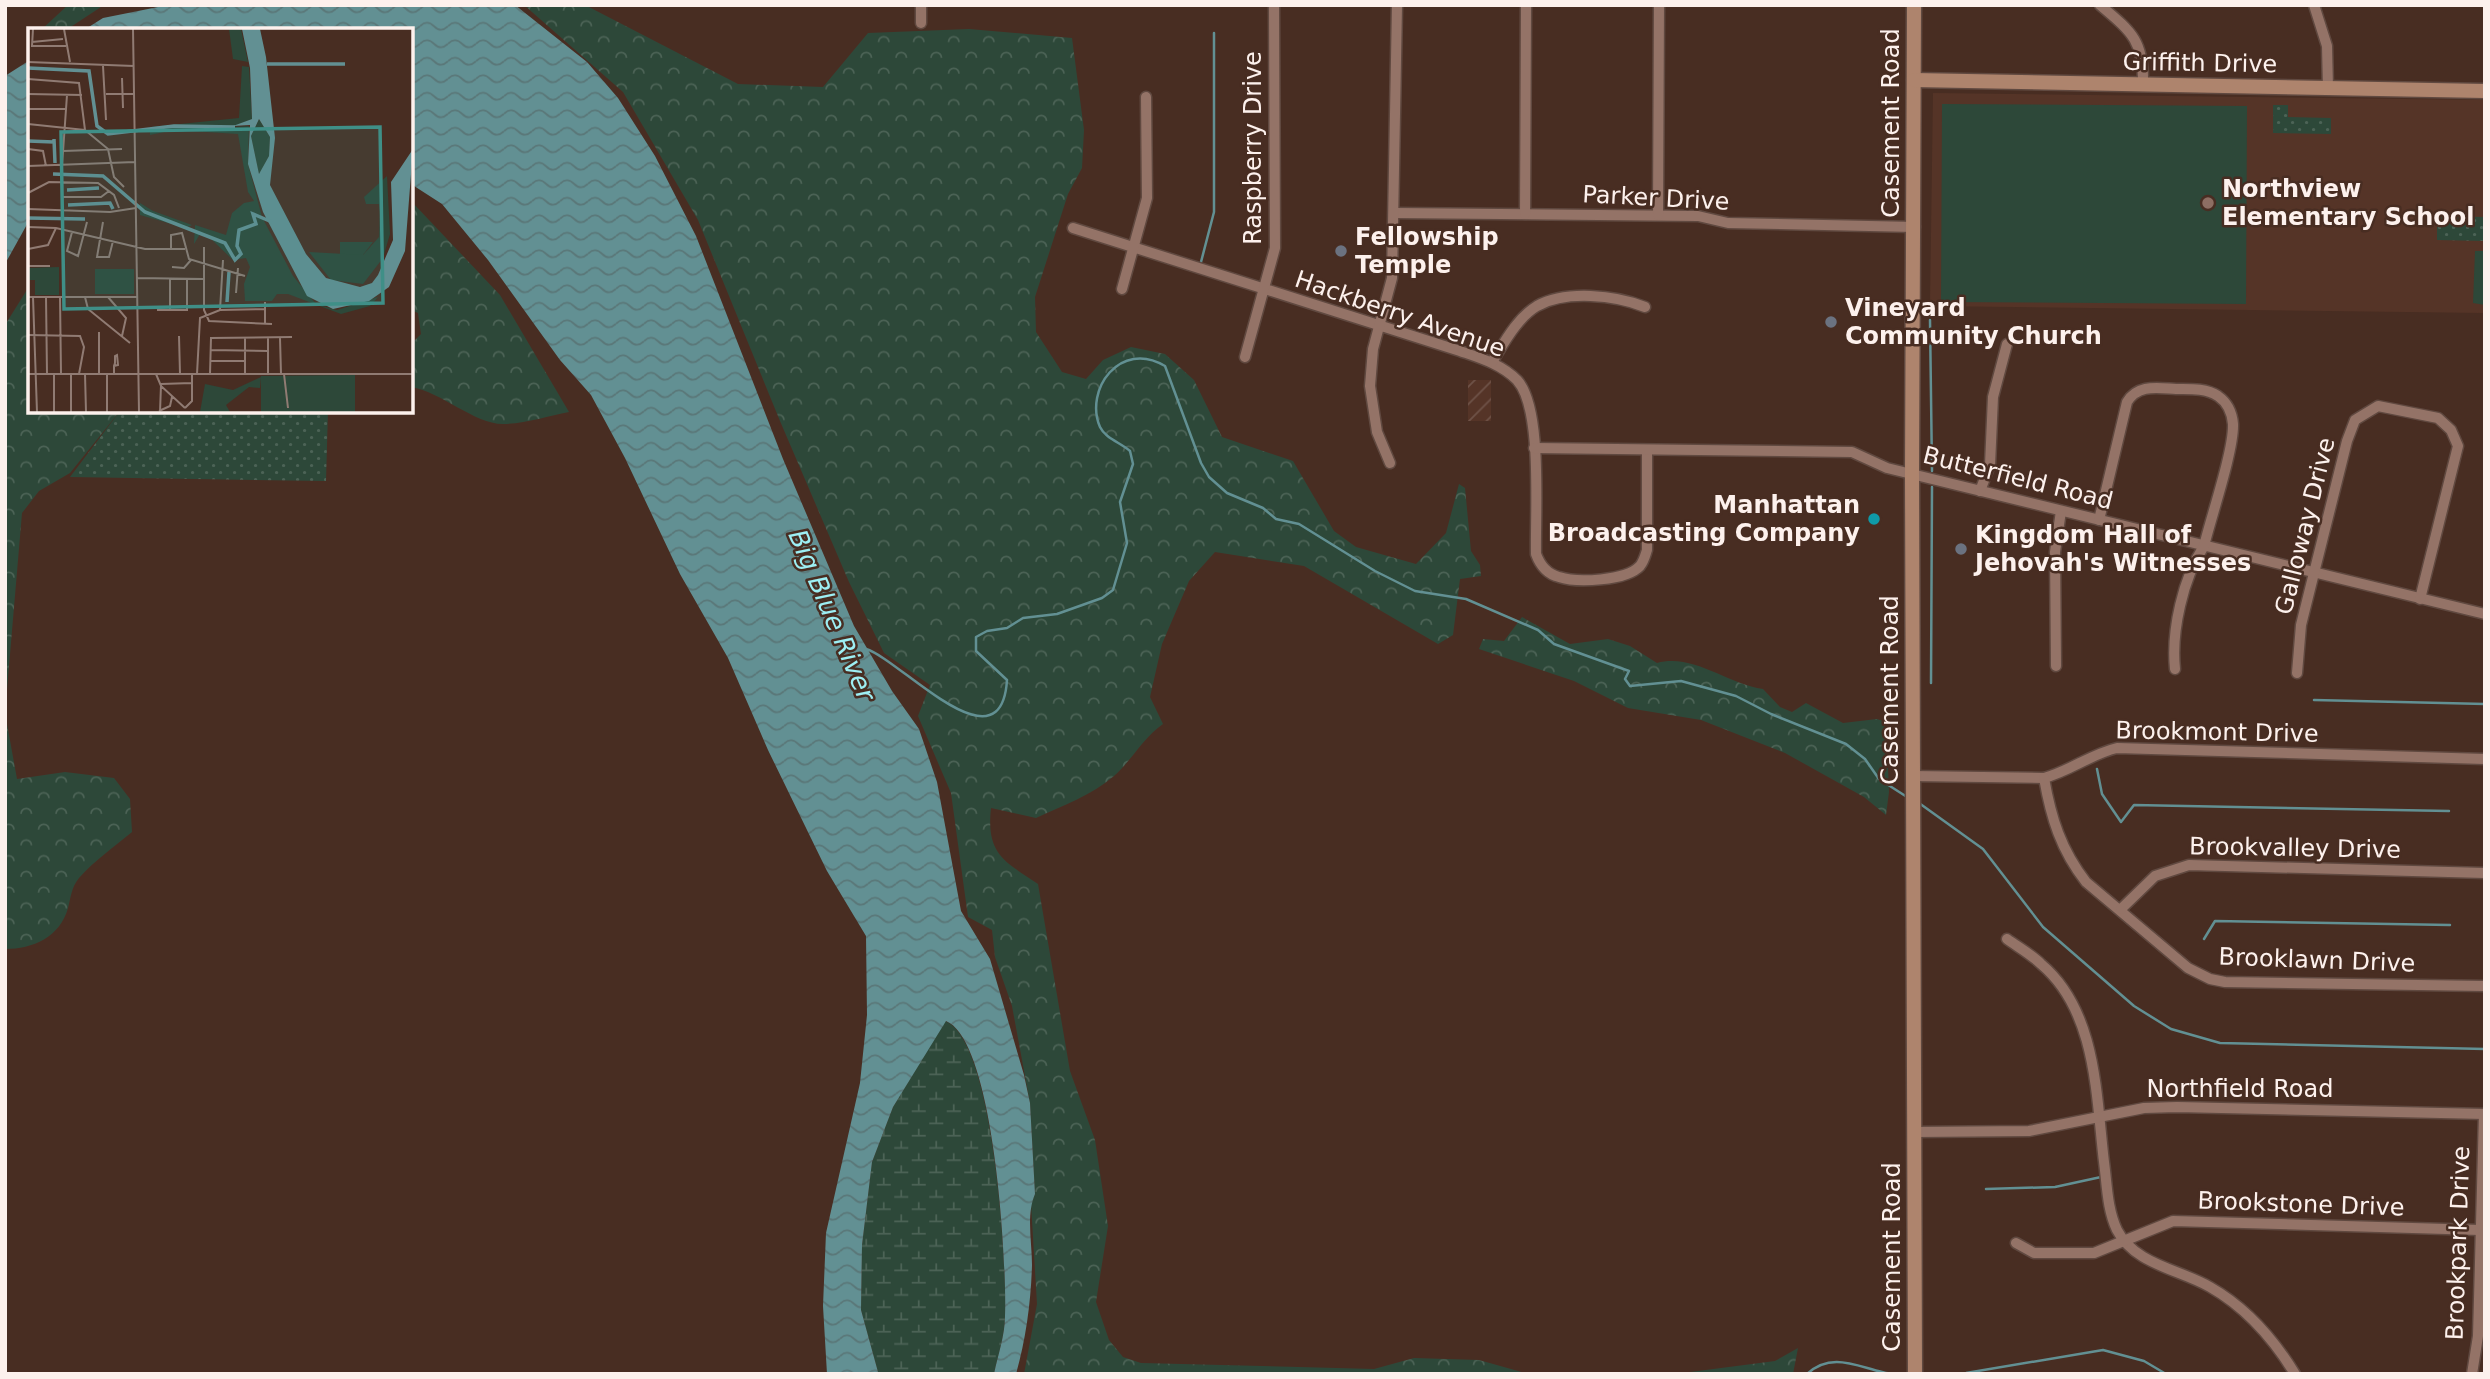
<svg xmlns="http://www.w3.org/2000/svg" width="2490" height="1379" font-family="'DejaVu Sans',sans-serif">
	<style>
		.built { fill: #553427 }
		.industrial { fill: url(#industrial-furrows) }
		.green { fill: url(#green-dots) }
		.forest { fill: url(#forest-crowns) }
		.wetland { fill: url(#wetland-marsh) }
		.pitch { fill: #2d4839 }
		.water { fill: url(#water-waves) }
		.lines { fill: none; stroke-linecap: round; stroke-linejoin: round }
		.stream { stroke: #629093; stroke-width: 2.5 }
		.street-casing { stroke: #604940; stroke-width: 13 }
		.secondary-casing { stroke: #604940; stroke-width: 17 }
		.street { stroke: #947367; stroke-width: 10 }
		.secondary { stroke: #ae846d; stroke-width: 14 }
		.education-dot { fill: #8d6e63; stroke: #482d22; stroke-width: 2.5 }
		.worship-dot { fill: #6b7280; stroke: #482d22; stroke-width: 2.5 }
		.culture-dot { fill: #0f9aa8; stroke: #482d22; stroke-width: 2.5 }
		.labels { text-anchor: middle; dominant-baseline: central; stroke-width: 5; stroke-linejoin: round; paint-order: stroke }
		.street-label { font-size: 24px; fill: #fdf1ed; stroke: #482d22 }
		.poi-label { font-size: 24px; font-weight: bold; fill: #fdf1ed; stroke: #482d22; text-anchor: start }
		.water-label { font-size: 26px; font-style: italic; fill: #9deff4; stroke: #482d22 }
		.inset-river { fill: none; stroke: #629093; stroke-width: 3.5 }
		.inset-road { fill: none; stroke: #907b73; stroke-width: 2 }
		.view { fill: #3f8f87; fill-opacity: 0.15; stroke: #3f8f87; stroke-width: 3.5 }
		.inset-edge { fill: none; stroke: #fdf1ed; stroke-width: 3.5 }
	</style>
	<defs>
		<pattern id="industrial-furrows" width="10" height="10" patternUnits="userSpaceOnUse" patternTransform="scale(1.75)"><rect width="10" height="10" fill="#553427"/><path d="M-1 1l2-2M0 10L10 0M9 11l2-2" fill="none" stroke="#6e5247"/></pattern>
		<pattern id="green-dots" width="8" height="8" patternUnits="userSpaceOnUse" patternTransform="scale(1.75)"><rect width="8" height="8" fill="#2d4839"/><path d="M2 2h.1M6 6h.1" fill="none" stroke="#4c6356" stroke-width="1.8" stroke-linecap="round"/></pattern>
		<pattern id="forest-crowns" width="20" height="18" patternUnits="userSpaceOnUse" patternTransform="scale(1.75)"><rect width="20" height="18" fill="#2d4839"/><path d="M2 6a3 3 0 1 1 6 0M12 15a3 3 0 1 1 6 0" fill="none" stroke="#4c6356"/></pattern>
		<pattern id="wetland-marsh" width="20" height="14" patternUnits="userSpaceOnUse" patternTransform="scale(1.75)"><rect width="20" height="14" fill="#2d4839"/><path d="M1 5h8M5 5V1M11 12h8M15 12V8" fill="none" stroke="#4c6356"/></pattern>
		<pattern id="water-waves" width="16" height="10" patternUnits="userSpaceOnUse" patternTransform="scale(1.75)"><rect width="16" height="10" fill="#629093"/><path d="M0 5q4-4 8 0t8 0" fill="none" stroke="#5a7778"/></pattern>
	</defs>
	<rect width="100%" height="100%" fill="#482d22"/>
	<path class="built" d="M1933,93L2485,100V313L1930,306Z"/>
	<rect class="industrial" x="1468" y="380" width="23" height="41"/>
	<g class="green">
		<path d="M2273,105H2288V117L2331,118V134L2273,133Z"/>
		<path d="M2437,216L2485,217V241L2437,240Z"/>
		<path d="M120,411H328L326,481L70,477Z"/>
	</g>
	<g class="forest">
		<path d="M68,5H104L66,30H41Z"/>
		<path d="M524,5H585L738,84L823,87L868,33L969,29L1072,38L1084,130L1082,168L1068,194L1035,297L1036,332L1062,372L1086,379L1103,360L1131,347L1165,354L1194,380L1222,437L1293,461L1334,531L1356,547L1416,564L1446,533L1459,484L1465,488L1471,551L1480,565L1481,576L1460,579L1453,635L1438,644L1304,566L1215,552L1189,581L1162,644L1150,697L1163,724C1143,738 1132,760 1114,776C1092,795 1062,806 1036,818L991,808C986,854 1004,861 1038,884L1070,1071L1095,1140L1108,1226L1096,1302L1109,1340L1123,1357L1141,1363L1374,1369L1414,1358L1479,1360L1529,1374H1024L1037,1304L1031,1204L1035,1194L1030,1103L1012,1006L995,957L992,930L968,917L951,793L918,716L930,685L884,653L849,582L780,421L698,220L623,92Z"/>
		<path d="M411,201L500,295L569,412C548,416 524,424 503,424C474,424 442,392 411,387V344L421,334L418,313L411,310Z"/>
		<path d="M30,285V411H120L70,473L39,491L22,513L5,713L17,779L65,772L114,778L130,799L132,832C115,846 94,861 79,878C71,888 71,897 68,908C60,937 33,949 5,949V325Z"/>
		<path d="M1522,617L1570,644L1608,639L1630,646L1657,663C1693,653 1727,684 1763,689L1780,707L1792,712L1806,703L1843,723L1877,719L1886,722L1889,792L1886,815L1864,797L1785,753L1701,720L1628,708L1574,681L1479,649L1483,639L1504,641Z"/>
		<path d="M1798,1348L1793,1374H1675L1775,1361Z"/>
	</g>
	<path class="wetland" d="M945,1021C994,1039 1007,1266 1005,1315C1005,1335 998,1355 994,1374H881L878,1372L861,1310L862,1245L872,1162L893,1107Z"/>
	<g class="pitch">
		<path d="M1942,104L2247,106L2246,304L1941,302Z"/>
		<path d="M2475,251H2485V305L2473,303Z"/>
	</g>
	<g class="water">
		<path d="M168,5H515L587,62L618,98L655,156L696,236L783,459L854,626L892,691L919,729L937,782L961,911L990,959L1024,1075L1030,1103L1035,1194C1026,1215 1032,1242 1032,1265C1031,1301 1026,1339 1016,1374H994C998,1355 1005,1335 1005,1316C1007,1266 995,1041 946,1021L893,1107L872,1162L862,1245L861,1310L878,1372L881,1374H827L823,1306L826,1233L860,1083L867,1015L866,936L827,871L768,750L728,658L680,574L625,458L591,395L560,360L488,260L442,204L411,184V30H84L103,18Z"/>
		<path d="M30,60V219L5,264V76Z"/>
	</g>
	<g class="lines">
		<g class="stream">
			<path d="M1201,262L1214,212V33"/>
			<path d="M1930,320L1932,471"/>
			<path d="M866,649C900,659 1001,773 1007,680L976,651V637L987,631L1007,628L1023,618L1057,614L1102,598L1113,590L1127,543L1120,502L1133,464L1130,451C1121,443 1105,438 1100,427C1084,390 1120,339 1165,366L1201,463L1209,477L1227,493L1263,508L1276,519L1299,524L1375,571L1415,591L1466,599L1538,630L1554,644L1629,671L1625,679L1630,686L1681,681L1736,696L1771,714L1846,744L1865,759L1879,779L1907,797"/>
			<path d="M1931,683L1932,487"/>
			<path d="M2314,700L2485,704"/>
			<path d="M2097,769L2102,794L2121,822L2134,805L2449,811"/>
			<path d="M1919,803L1983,849L2043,927L2134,1006L2171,1029L2220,1043L2485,1049"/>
			<path d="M2204,939L2215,921L2450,925"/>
			<path d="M1986,1189L2055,1187L2101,1177"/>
			<path d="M1807,1374C1831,1352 1856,1366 1882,1372C1891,1375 1901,1374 1911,1374"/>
			<path d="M1921,1374L1966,1373L2103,1350L2144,1361L2166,1374"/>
		</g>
		<defs>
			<g id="street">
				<path d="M2100,5C2132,32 2144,41 2143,84"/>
				<path d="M2314,5L2327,46L2328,88"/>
				<path d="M921,23V5"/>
				<path d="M1395,213L1698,216L1728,223L1915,227"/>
				<path d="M1525,214L1526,5"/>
				<path d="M1658,215L1659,5"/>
				<path d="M1073,228L1460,351C1480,358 1501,364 1517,380C1543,408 1535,513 1536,554C1540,565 1547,574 1559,577C1577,583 1626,581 1640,566C1644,561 1645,556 1647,550V450"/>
				<path d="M1122,289L1147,198L1146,97"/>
				<path d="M1245,357L1275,248L1274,5"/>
				<path d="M1492,362C1504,343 1517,318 1537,306C1566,290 1615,295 1645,307"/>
				<path d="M1534,448L1852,452L1887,468L2485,614"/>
				<path d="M1390,463L1377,432L1370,386L1373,349L1392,278L1397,5"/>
				<path d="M1980,491L1990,465L1993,397L2007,344"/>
				<path d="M2099,520L2127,402C2138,384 2157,388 2176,389C2190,389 2206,388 2218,396C2228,403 2232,412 2233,424C2234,450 2211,517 2204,546C2183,578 2171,631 2175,669"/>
				<path d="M2056,666L2055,552L2061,511"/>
				<path d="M2297,673L2301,625L2347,441L2355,420L2378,406L2438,418L2451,430L2458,446L2420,599"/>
				<path d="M1913,776L2044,778C2070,771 2091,754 2117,748L2485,759"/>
				<path d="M2044,778C2051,818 2061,850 2086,882L2188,968L2210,979L2225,982L2485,986"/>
				<path d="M2121,909L2155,876L2189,865L2485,873"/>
				<path d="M2007,939C2018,947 2031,954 2041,964C2097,1011 2096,1096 2104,1162C2107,1184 2107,1209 2117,1230C2135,1265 2179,1269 2210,1287C2247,1308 2273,1338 2295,1374"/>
				<path d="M1914,1132L2029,1131L2144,1108L2177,1107L2485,1114"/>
				<path d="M2016,1243L2034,1253H2094L2173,1221L2480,1230"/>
				<path d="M2472,1374L2478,1336L2484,1114"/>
			</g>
			<g id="secondary">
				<path d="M1914,5L1912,474L1915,1374"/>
				<path d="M1914,80L2485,91"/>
			</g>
		</defs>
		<use href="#street" class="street-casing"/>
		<use href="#secondary" class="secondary-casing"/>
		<use href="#street" class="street"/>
		<use href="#secondary" class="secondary"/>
	</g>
	<circle class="education-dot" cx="2208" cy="203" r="7"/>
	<g class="worship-dot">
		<circle cx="1341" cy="251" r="7"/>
		<circle cx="1831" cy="322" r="7"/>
		<circle cx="1961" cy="549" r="7"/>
	</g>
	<circle class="culture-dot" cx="1874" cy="519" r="7"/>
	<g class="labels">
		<g class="street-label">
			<text transform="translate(2200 63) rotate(1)">Griffith Drive</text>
			<text transform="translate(1891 123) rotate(-90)">Casement Road</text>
			<text transform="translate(1253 148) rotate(-90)">Raspberry Drive</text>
			<text transform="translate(1656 198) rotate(3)">Parker Drive</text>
			<text transform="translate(1400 314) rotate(19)">Hackberry Avenue</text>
			<text transform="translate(2018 478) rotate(14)">Butterfield Road</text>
			<text transform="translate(2305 526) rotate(-76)">Galloway Drive</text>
			<text transform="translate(1890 690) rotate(-90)">Casement Road</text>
			<text transform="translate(2217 732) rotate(1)">Brookmont Drive</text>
			<text transform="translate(2295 848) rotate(1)">Brookvalley Drive</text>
			<text transform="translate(2317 960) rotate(2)">Brooklawn Drive</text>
			<text x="2240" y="1089">Northfield Road</text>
			<text transform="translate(2301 1204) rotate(2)">Brookstone Drive</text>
			<text transform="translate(2458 1243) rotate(-88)">Brookpark Drive</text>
			<text transform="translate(1892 1257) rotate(-90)">Casement Road</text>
		</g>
		<g class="poi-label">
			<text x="2222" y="189">Northview<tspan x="2222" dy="28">Elementary School</tspan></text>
			<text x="1355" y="237">Fellowship<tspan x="1355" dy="28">Temple</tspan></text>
			<text x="1845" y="308">Vineyard<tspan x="1845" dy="28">Community Church</tspan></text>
			<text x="1860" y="505" text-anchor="end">Manhattan<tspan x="1860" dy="28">Broadcasting Company</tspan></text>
			<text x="1975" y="535">Kingdom Hall of<tspan x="1975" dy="28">Jehovah's Witnesses</tspan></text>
		</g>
		<g class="water-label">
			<text transform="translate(832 615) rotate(67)">Big Blue River</text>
		</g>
	</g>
	<g transform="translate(28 28)">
		<rect width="385" height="385" fill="#482d22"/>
		<path d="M312,214H345L335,227H312ZM31,239V267H7V252H0V240ZM327,347V384H233V348Z" fill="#2d4839"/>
		<path d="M201,1H213L220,34L205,31ZM214,38L221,39L224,91L204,99L221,98L220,136L234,189L265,248L288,276L309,282L350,269L342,278L313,286L260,266H249L244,273H217L216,256L222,239L218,230L205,232L180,208L172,206L166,216L167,197L198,207L204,185L216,175L226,173L220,164L210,106L146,102L122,107V99L211,90ZM359,148L362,206L355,230L335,256L303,252L281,224L335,227L351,209L352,184L351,176H338L336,169ZM112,175L125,183L164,197L158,200L112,187ZM233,349L232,360L221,359L198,377L202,384H172L177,356L205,362Z" fill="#2d4839"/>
		<path d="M231,91L242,109L241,128L231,147L223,108Z" fill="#2d4839"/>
		<path d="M67,241H106V266H67Z" fill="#2d4839"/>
		<path d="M214,1H232L238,29L247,110L242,157L278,226L298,250L332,259L344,255L350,247L365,212L363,154L385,121L377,223L361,259L341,273L305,281L279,268L235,184L220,136L222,97L205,98L224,91L222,40ZM231,91L242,109L241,128L231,146L223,108Z" fill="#629093" fill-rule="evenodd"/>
		<path class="inset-river" d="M239,36H317M0,40L61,43L69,98L80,106L146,98L207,99M26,111L27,135M0,113L26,114M25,146L75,148L117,184L197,215L207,232L213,226L209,218L211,202L228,196L225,186L244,194M39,162L71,160M40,177L82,175L85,181M0,190L57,191M199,274L201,244"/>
		<path class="inset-road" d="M5,1L4,18H38M36,1L42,34M105,1L111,384M4,14L35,11M0,34L106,38M75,38L78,92M94,50L95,80M0,51L51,55L57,102L80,121L86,149L96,159M0,66L54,67M78,66H106M0,81H39M0,96L57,102M0,121L15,123L18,138M35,123L94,121M0,138L107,134M34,138L39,67M34,154V183M0,165L21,154L70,155L86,167L91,180M34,169H73L81,163M0,181L82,184L108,180M75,194L69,229H81L85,213M0,199L28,200L117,221H157M44,204L39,223L50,228L59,194M176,219V282L181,293L244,296M0,221L20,217L28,200M143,221V207L154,205L161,231L217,248M0,238H22M144,239L156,240L163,232M109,250L176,251M142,251V282M208,265L210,240M0,269H110M5,269L9,384M18,269L19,346M32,269L33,346M57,269L60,281L102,315M80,269L98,290L94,308M237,274V296M129,282H159V251M192,282L195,232M71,304V346M0,307L52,308L56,319L51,346M151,308L152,346M217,310V346M240,310V346M252,310L253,346M182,322L240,323M182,333H217M86,338L90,337L89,327L87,328V335L86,338V346M0,346H385M26,346V384M43,346V384M57,346L58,384M79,346V384M128,346L133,358L157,380M169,346L172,290L192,282L237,281M182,346L183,310L264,309M256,346L260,380M133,356L164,355M157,380L164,373V346M131,383L142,378L144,369M132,384L133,357"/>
		<path class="view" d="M352,99L355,275L36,281L33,104Z"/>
		<rect width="385" height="385" class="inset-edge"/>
	</g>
	<rect width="2490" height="1379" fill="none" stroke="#fdf1ed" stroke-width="14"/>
</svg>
